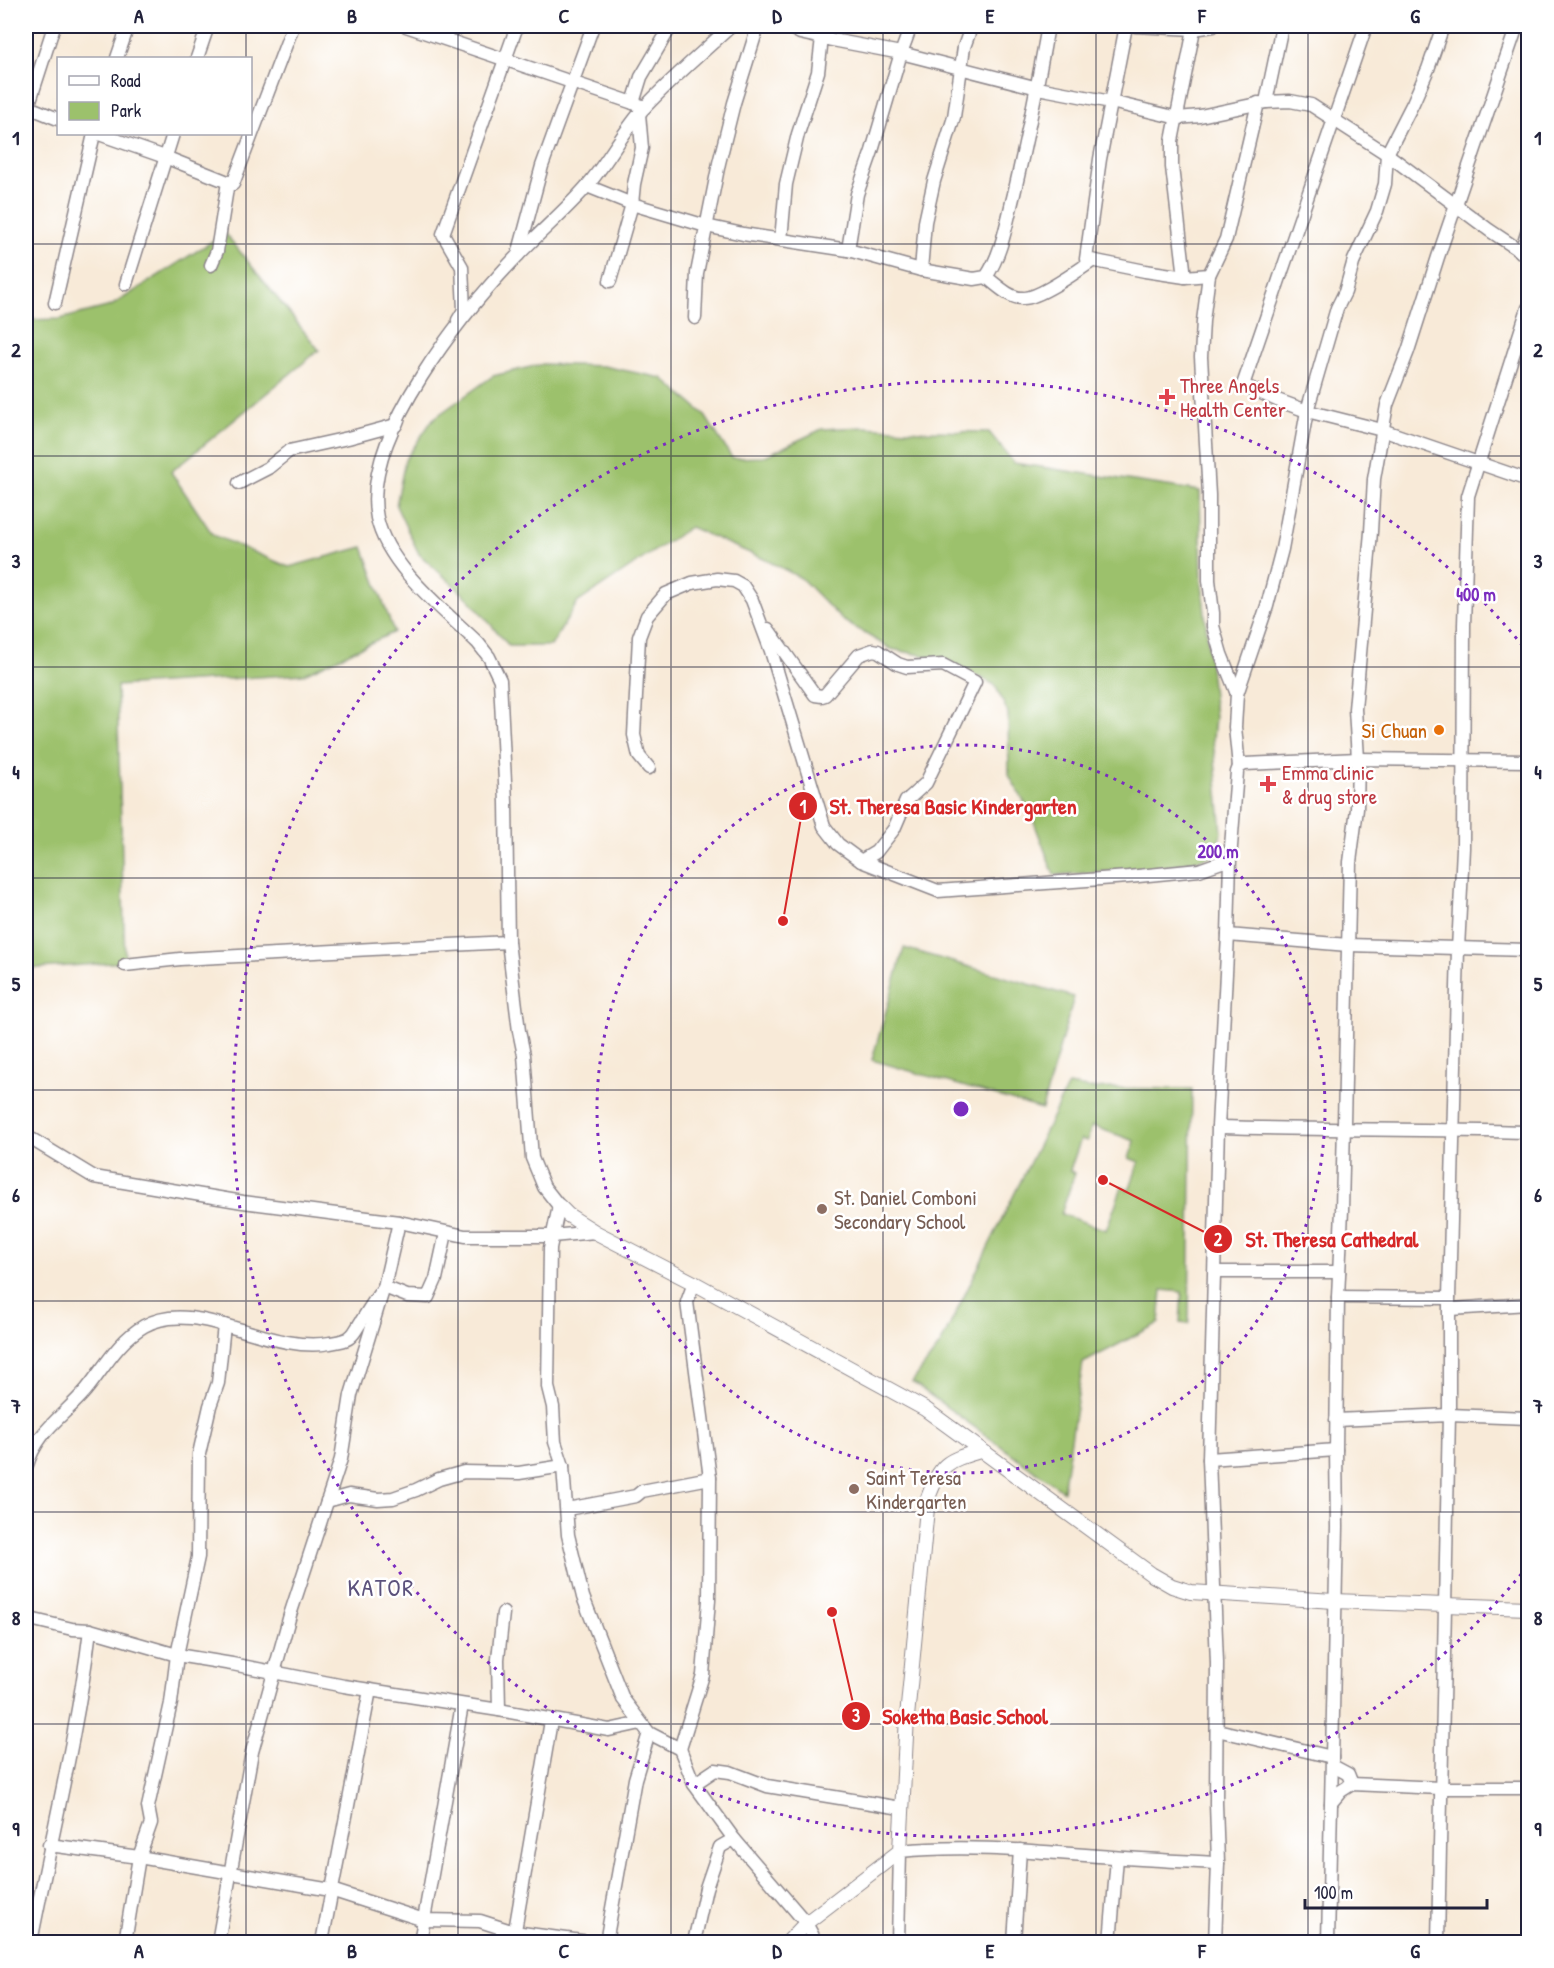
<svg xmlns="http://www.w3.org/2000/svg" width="1554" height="1968" font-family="'Patrick Hand',sans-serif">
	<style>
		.green { fill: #9cc16c; stroke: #5f7254; stroke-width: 1.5; fill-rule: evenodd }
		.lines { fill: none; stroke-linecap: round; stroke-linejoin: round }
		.minor-casing { stroke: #8d868a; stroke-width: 15 }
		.tertiary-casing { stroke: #8d868a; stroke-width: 16 }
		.minor { stroke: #fff; stroke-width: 12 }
		.tertiary { stroke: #fff; stroke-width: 14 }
		.grid { fill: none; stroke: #22223b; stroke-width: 1.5; stroke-opacity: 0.55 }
		.ring { fill: none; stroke: #7b2cbf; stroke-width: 3; stroke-dasharray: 3 6 }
		.health-dot { fill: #e0444e; stroke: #fff; stroke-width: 2 }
		.food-dot { fill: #e8710a; stroke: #fff; stroke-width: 2 }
		.education-dot { fill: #8d6e63; stroke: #fff; stroke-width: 2 }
		.labels { text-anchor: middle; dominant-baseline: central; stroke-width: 5; stroke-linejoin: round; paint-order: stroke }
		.health-label { font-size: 21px; fill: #be3a42; stroke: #fff; text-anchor: start }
		.food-label { font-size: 21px; fill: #c56008; stroke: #fff; text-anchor: end }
		.education-label { font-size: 21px; fill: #785e54; stroke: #fff; text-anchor: start }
		.quarter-label { font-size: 24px; letter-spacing: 1.5px; fill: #5c527c; stroke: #fff }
		.centre { fill: #7b2cbf; stroke: #fff; stroke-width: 3 }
		.ring-label { font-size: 18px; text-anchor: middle; font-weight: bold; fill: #7b2cbf; stroke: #fff; stroke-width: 5; stroke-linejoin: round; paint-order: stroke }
		.leader { fill: none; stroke: #d62828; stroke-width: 2 }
		.callout-dot { fill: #d62828; stroke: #fff; stroke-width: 2 }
		.mark-label { font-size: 18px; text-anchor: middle; font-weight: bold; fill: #fff }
		.callout-label { font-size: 22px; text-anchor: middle; font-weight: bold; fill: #d62828; stroke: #fff; stroke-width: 5; stroke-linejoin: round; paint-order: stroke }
		.neatline { fill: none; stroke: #22223b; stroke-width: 2 }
		.grid-label { font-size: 20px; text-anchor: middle; font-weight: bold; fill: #22223b }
	</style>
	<rect width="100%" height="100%" fill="#fff"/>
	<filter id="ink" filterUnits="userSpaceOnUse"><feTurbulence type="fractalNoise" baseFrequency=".0167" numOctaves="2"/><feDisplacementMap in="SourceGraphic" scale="12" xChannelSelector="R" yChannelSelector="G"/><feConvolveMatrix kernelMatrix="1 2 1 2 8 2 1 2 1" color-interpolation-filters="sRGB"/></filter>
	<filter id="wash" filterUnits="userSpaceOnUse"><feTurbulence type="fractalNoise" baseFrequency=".008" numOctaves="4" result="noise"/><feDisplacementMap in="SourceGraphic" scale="24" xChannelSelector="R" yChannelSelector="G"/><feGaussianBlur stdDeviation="1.35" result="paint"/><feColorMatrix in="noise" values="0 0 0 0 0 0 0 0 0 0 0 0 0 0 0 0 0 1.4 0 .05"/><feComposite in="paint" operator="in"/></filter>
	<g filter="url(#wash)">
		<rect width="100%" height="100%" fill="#f8ead8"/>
		<g class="green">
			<path d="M225,233L319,350L171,472L213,535L289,567L363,547L394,632L304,674L117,686L125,962L26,969V320L60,319L111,306Z"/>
			<path d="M543,364L603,366L662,378L704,414L732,458L763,457L822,429L864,427L922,431L989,432L1014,463L1200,491L1202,583L1215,717L1213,739L1222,833L1213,856L1163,868L1054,875L1031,814L1009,775L1008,713L995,685L946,660L891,649L842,620L801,578L766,560L690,527L577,603L551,646H509L469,599L419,554L396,506L405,460L433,419L493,376Z"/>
			<path d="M904,948L1074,997L1042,1109L872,1060Z"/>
			<path d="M1068,1085L1087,1088L1192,1089L1189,1324L1180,1323L1182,1292L1162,1290L1159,1323L1083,1363L1063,1491L912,1382L940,1345ZM1092,1126L1135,1141L1129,1158L1139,1162L1129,1190L1122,1187L1106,1230L1061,1214L1075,1173L1070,1170L1081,1139L1087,1141Z"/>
		</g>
	</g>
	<g filter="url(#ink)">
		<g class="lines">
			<defs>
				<g id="minor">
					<path d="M406,26L645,107"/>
					<path d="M731,26C703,52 672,78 645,107C623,131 608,162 586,187C565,211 541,231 519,254C465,310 360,437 377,518C387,566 444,610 478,643L489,657L500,680L506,802L508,942L519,1031L524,1055L532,1158L544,1187L559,1206L550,1248L548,1387L553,1407L555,1442L563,1466L568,1535L583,1597L623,1699L649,1733L680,1749L694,1784L734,1839L806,1923L816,1942"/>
					<path d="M787,26L800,33L822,38L901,53L1038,88L1111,102L1178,118L1200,116L1266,102L1290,101L1311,105L1387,154L1489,230L1528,256"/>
					<path d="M1126,26L1100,159L1086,259L1145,271L1185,277"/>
					<path d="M1135,26L1194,29L1213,26"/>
					<path d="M1366,26L1243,385L1277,400L1307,411L1382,430L1528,480"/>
					<path d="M1194,29L1172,141V167L1185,277L1209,275"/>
					<path d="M117,58L128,26"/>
					<path d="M197,58L208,26"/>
					<path d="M1266,102L1282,26"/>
					<path d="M633,103L641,77L671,26"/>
					<path d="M26,106L58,119"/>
					<path d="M26,113L54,26"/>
					<path d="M99,134L165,157L233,184L293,26"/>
					<path d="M587,186L632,204L706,226L743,234L848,250L921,270L974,279L986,277C1002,254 1007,221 1014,194C1027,138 1038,82 1048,26"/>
					<path d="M781,240L786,184L798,134L818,72L822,38"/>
					<path d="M848,250L857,194L872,151L901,53L911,26"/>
					<path d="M1521,252L1528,230"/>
					<path d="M518,255L542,166L593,26"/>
					<path d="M211,265L217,251L228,182"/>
					<path d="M921,270L925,222L934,181L954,117L964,47L969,33"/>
					<path d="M986,277C997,285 1009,298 1022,298C1037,300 1079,270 1092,261"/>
					<path d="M610,281L632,204L634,184L642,148L639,114"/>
					<path d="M126,284L173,134"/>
					<path d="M55,303L94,134"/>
					<path d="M695,318L697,273L719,163L734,103L758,26"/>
					<path d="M458,320L464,310L462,267L443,234L517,26"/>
					<path d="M239,483L268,468L289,451L348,438L396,425L398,420"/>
					<path d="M768,629L815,695L822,696L825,695L859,655L873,650L878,651L898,664L907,667L943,665L975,682L926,783L906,801L894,829L876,852L861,861"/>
					<path d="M1237,694L1221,654L1213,626V613L1209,580V495L1201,357L1203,321L1209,275L1226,239L1258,103"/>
					<path d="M1239,767L1235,727L1237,694L1267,606L1282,549L1307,411L1337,308L1345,292L1354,260L1377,211L1385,184L1387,154L1413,103L1428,69L1443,26"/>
					<path d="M649,768L639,756L634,735L639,637L647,616L666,594L692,583L717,579L734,581L743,586L752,600L771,651L824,826L838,844L861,861L938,891L1128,877L1199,870L1230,859"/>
					<path d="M1228,935L1348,945L1528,950"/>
					<path d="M125,965L180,959L508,942"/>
					<path d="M1218,1127C1322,1130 1425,1129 1528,1132"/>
					<path d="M26,1138L33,1140L94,1177L243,1202L399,1222L465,1236H552L595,1232"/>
					<path d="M1215,1272H1339"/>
					<path d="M1338,1297L1449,1298"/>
					<path d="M1450,1309L1528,1304"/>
					<path d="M1336,1420L1449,1415L1528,1418"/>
					<path d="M1209,1459L1336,1450"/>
					<path d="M26,1468C37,1430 62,1418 86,1390C104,1368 118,1341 144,1326C196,1296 270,1355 330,1343C336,1342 347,1341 351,1336C354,1334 357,1328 359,1325C367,1312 375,1299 384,1287L407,1296L428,1297L436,1279L446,1233"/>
					<path d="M327,1501L349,1495L378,1499L393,1498L416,1490L439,1479L464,1472L519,1473L563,1466"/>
					<path d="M567,1509L636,1496L642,1491L710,1478"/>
					<path d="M26,1618L72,1629L90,1630L177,1655L232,1664L344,1686L499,1710L609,1730L641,1723"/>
					<path d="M499,1710L498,1659L503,1613"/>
					<path d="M1217,1730L1332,1757"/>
					<path d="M680,1749L703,1675L709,1600L710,1478L687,1302L694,1283"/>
					<path d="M1333,1766L1348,1774L1352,1784"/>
					<path d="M694,1784L715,1770L730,1772L767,1786L901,1808"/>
					<path d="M1331,1803L1341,1791L1352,1784L1440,1788H1528"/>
					<path d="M49,1845L139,1857L331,1890L424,1920L480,1921L514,1932L589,1942"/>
					<path d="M31,1942C51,1838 77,1735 90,1630"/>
					<path d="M125,1942L139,1857L151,1823L148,1807L171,1703L177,1655L198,1557L199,1454L210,1406L218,1383L224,1325"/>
					<path d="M218,1942L252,1752L290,1615L341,1459L351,1395L384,1287L399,1222"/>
					<path d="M322,1942L370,1690"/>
					<path d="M420,1942L462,1705"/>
					<path d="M513,1942L551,1721"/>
					<path d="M606,1942L635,1779L649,1733"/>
					<path d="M694,1942L706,1888L720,1847L734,1839"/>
					<path d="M898,1942L900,1851C970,1844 1042,1852 1112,1857C1147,1860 1183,1861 1218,1863"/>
					<path d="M1014,1942L1020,1850"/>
					<path d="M1110,1942L1117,1858"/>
					<path d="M1215,1942L1218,1863L1216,1803L1217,1663L1209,1459L1218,1127L1228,935L1230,859L1237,772L1239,767L1245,764L1358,759L1528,761"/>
					<path d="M1328,1942L1337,1527L1336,1450L1338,1297L1342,1210L1350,862L1357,809L1358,759L1355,709L1371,532L1374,479L1387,405L1408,351L1438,257L1517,26"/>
					<path d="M1438,1942L1449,1415V1298L1458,949L1463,848L1464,625L1468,496L1528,308"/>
				</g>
				<g id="tertiary">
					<path d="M559,1206L568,1215L595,1232L694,1283L925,1409L1151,1574L1172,1586L1191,1592L1334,1601L1528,1608"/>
					<path d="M788,1942L806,1923L900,1851L907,1717L928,1498C941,1463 946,1461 980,1451"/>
				</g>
			</defs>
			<use href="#minor" class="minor-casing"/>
			<use href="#tertiary" class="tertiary-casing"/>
			<use href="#minor" class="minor"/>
			<use href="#tertiary" class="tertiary"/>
		</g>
	</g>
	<path class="grid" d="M246,26V58M458,26V1942M671,26V1942M883,26V1942M1096,26V1942M1308,26V1942M246,134V1942M26,244H1528M26,456H1528M26,667H1528M26,878H1528M26,1090H1528M26,1301H1528M26,1512H1528M26,1724H1528"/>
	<g class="ring">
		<circle cx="961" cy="1109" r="364"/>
		<path d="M1527 1567A728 728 0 1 1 1527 651"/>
	</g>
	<g class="health-dot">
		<path d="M1164 388h6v6h6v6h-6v6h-6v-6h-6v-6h6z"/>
		<path d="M1265 775h6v6h6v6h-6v6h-6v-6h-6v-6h6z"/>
	</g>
	<circle class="food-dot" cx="1439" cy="730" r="6"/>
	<g class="education-dot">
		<circle cx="822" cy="1209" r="6"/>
		<circle cx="854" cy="1489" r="6"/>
	</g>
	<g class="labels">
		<g class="health-label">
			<text x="1180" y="385">Three Angels<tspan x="1180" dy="24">Health Center</tspan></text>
			<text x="1282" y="772">Emma clinic<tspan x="1282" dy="24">&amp; drug store</tspan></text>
		</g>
		<g class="food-label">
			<text x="1427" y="730">Si Chuan</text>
		</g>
		<g class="education-label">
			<text x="834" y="1197">St. Daniel Comboni<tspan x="834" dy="24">Secondary School</tspan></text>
			<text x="866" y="1477">Saint Teresa<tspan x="866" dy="24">Kindergarten</tspan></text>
		</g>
		<g class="quarter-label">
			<text x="381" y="1587">KATOR</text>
		</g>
	</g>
	<circle cx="961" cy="1109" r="9" class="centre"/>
	<g class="ring-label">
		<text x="1476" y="601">400 m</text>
		<text x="1218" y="858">200 m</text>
	</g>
	<path class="leader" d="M783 921L803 806M1103 1180L1218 1239M832 1612L856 1716"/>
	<g class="callout-dot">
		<circle cx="783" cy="921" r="6"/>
		<circle cx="1103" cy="1180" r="6"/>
		<circle cx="832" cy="1612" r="6"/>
		<circle cx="803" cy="806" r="15"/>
		<circle cx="1218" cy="1239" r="15"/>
		<circle cx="856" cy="1716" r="15"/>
	</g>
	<g class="mark-label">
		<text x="803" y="813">1</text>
		<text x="1218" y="1246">2</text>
		<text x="856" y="1722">3</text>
	</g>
	<g class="callout-label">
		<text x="953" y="814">St. Theresa Basic Kindergarten</text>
		<text x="1332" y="1247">St. Theresa Cathedral</text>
		<text x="965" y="1724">Soketha Basic School</text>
	</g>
	<rect width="1554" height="1968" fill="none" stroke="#fff" stroke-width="66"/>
	<rect x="57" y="57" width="195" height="78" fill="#ffffff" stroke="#a7a7b1" stroke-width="1.5"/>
	<rect x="69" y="76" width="30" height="9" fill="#ffffff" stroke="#a7a7b1" stroke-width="1.5"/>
	<text x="111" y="87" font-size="18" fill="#22223b">Road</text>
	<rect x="69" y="102" width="30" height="18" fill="#9cc16c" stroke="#a7a7b1" stroke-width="1.5"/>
	<text x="111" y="117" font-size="18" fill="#22223b">Park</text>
	<path d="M1305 1899v9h182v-9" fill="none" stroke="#22223b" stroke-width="3"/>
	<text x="1314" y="1899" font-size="18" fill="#22223b" stroke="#ffffff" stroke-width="4.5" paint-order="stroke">100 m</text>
	<rect x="33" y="33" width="1488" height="1902" class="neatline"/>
	<g class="grid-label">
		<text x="139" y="23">A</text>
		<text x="352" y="23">B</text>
		<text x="564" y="23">C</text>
		<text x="777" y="23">D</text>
		<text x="990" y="23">E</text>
		<text x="1202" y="23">F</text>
		<text x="1415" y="23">G</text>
		<text x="16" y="145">1</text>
		<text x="1538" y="145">1</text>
		<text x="16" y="357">2</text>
		<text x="1538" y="357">2</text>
		<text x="16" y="568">3</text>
		<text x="1538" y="568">3</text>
		<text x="16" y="779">4</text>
		<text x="1538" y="779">4</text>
		<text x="16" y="991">5</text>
		<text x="1538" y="991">5</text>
		<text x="16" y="1202">6</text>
		<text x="1538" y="1202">6</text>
		<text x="16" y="1413">7</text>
		<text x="1538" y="1413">7</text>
		<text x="16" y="1625">8</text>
		<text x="1538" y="1625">8</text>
		<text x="16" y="1836">9</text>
		<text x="1538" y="1836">9</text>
		<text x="139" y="1958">A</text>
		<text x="352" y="1958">B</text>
		<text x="564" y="1958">C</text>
		<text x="777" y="1958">D</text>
		<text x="990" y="1958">E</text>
		<text x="1202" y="1958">F</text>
		<text x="1415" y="1958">G</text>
	</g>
</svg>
